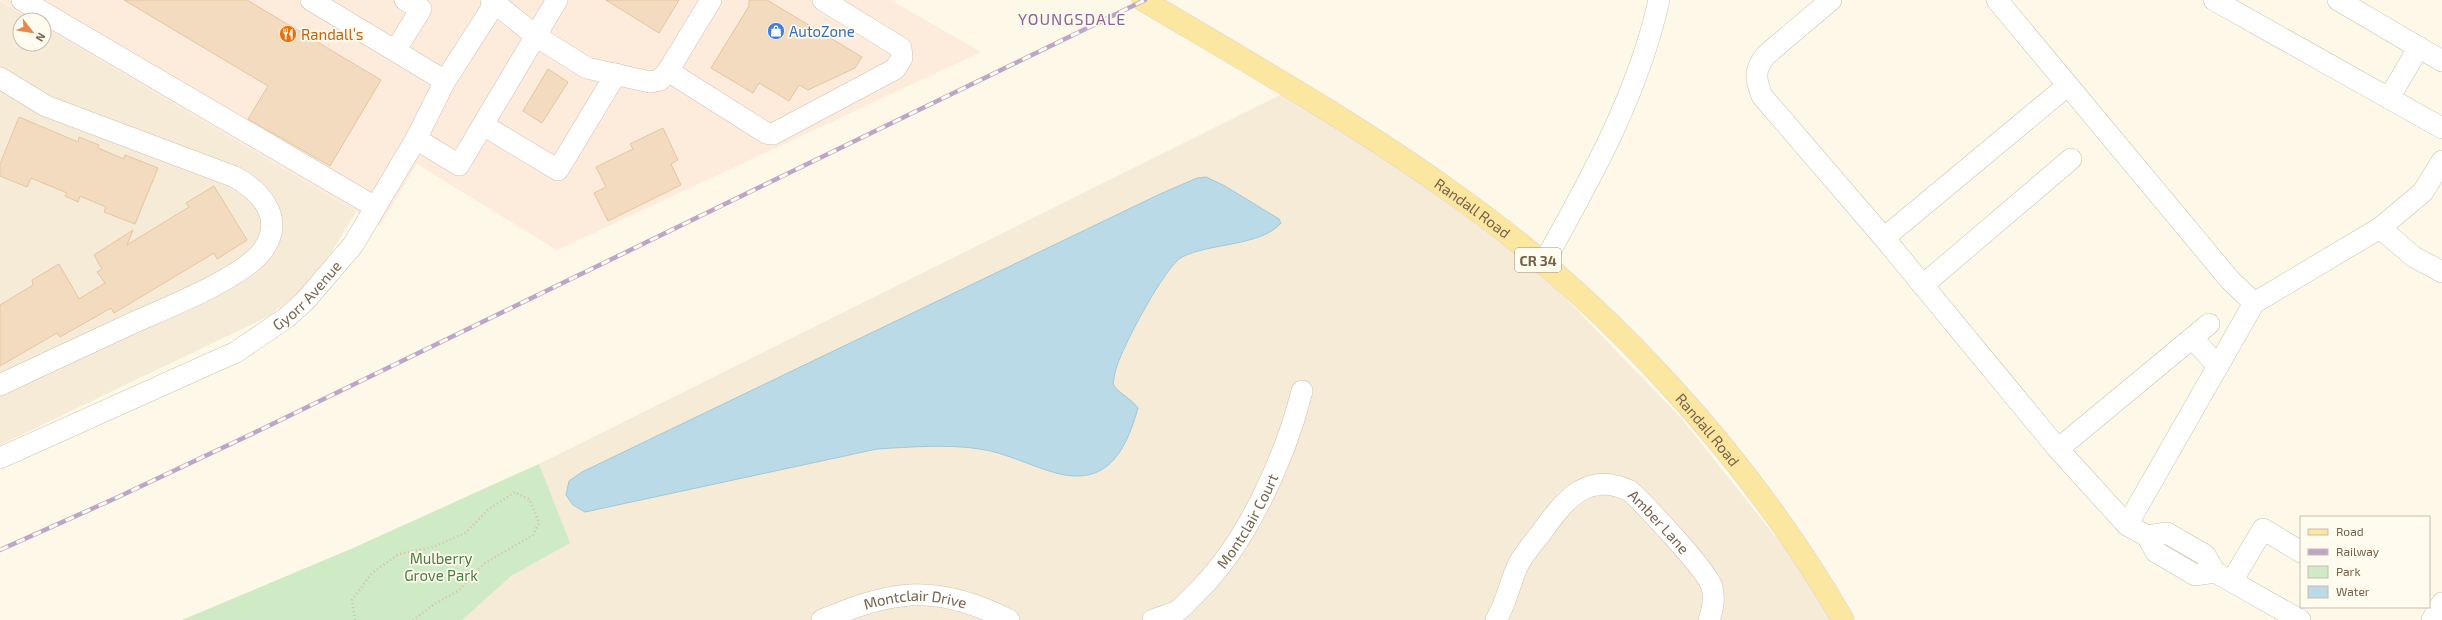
<svg xmlns="http://www.w3.org/2000/svg" width="2442" height="620" font-family="'Exo 2',sans-serif">
	<style>
		.residential { fill: #f5ebd6 }
		.commercial { fill: #fdebdb }
		.green { fill: #cfebc5 }
		.water { fill: #bbdae7; stroke: #a1c8d9 }
		.building { fill: #f3dbbf; stroke: #e6c59f }
		.lines { fill: none; stroke-linecap: round; stroke-linejoin: round }
		.minor-casing { stroke: #cfc1ad; stroke-width: 22 }
		.major-casing { stroke: #dcd6d0; stroke-width: 23 }
		.path { stroke: #d8bfa1; stroke-width: 2.5; stroke-dasharray: 1 3; stroke-linecap: butt }
		.minor { stroke: #fff; stroke-width: 21 }
		.major { stroke: #fce7a0; stroke-width: 22 }
		.rail-casing { stroke: #bda5c8; stroke-width: 4.5 }
		.rail { stroke: #fffbef; stroke-width: 3; stroke-dasharray: 9; stroke-linecap: butt }
		.labels { text-anchor: middle; dominant-baseline: central; stroke-width: 3.5; stroke-linejoin: round; paint-order: stroke }
		.shield { fill: #fffbef; stroke: #a0907c; stroke-width: 1 }
		.shield-label { font-size: 14px; font-weight: bold; fill: #78624b }
		.shop-label { font-size: 15px; fill: #366cbe; stroke: #fffbef; text-anchor: start }
		.food-label { font-size: 15px; fill: #c56008; stroke: #fffbef; text-anchor: start }
		.street-label { font-size: 15px; fill: #78624b; stroke: #fffbef }
		.park-label { font-size: 15px; fill: #4b7e42; stroke: #fffbef }
		.neighbourhood-label { font-size: 16px; letter-spacing: 1px; fill: #8b6394; stroke: #fffbef }
	</style>
	<rect width="100%" height="100%" fill="#fdf8e8"/>
	<g class="residential">
		<path d="M0,1L32,20H20V44H44V27L356,212L315,279L269,316L0,445Z"/>
		<path d="M1282,94L1436,190L1546,278L1681,418L1801,569L1831,620H182L351,549L539,464Z"/>
	</g>
	<path class="commercial" d="M0,0H890L981,52L557,250L417,164L380,226L44,27V20H32Z"/>
	<path class="green" d="M539,464L570,543L511,576L462,620H182L351,549Z"/>
	<path class="water" d="M1206,177L1225,186L1279,219L1281,223C1262,246 1209,243 1182,257C1165,266 1123,346 1117,366C1115,371 1114,378 1113,384C1119,394 1131,398 1138,408C1126,450 1108,487 1056,473C1030,466 1007,453 980,449C947,444 910,447 877,449L585,512L573,505L566,495L569,481L582,472L1160,194L1197,178Z"/>
	<g class="building">
		<path d="M124,0H247L381,80L330,166L248,119L268,86Z"/>
		<path d="M606,0H679L659,33Z"/>
		<path d="M749,0H767L862,57L855,68L808,90L799,85L789,101L759,83L753,93L711,68L749,6Z"/>
		<path d="M548,69L568,82L542,123L523,111Z"/>
		<path d="M19,117L78,142L79,137L99,145L98,148L124,159L125,155L158,168L135,224L104,212L106,207L80,196L78,202L65,196L67,193L31,178L27,187L0,176V164Z"/>
		<path d="M663,128L678,160L671,164L681,185L608,221L594,193L606,187L596,167L633,149L630,144Z"/>
		<path d="M214,186L247,240L217,259L214,253L114,313L111,308L60,337L57,333L0,366V305L33,285L32,280L59,264L79,299L105,283L97,272L102,269L94,255L133,230L127,245L189,207L186,203Z"/>
	</g>
	<g class="lines">
		<defs>
			<g id="minor">
				<path d="M22,0L375,207"/>
				<path d="M311,0L445,81"/>
				<path d="M491,0L536,36L587,68L650,82L660,80L668,71L711,0"/>
				<path d="M1831,0L1766,55C1754,70 1755,78 1762,96L1884,238L2058,449L2127,525L2147,536L2156,552L2195,575L2215,572"/>
				<path d="M1997,0L2230,280L2254,303L2127,525"/>
				<path d="M2214,0L2442,128"/>
				<path d="M2338,0L2442,61"/>
				<path d="M395,51L421,9L405,0"/>
				<path d="M668,71L766,133L773,134L895,69L902,58L901,48L823,0"/>
				<path d="M0,78L46,106L235,177C262,192 285,219 263,250C244,277 169,307 137,321C92,342 46,363 0,385"/>
				<path d="M2389,98L2419,47"/>
				<path d="M483,125L558,170L616,74"/>
				<path d="M416,139L459,165L557,0"/>
				<path d="M2380,228L2414,257L2442,272"/>
				<path d="M1884,238L2067,86"/>
				<path d="M1543,264C1590,180 1638,95 1659,0"/>
				<path d="M1923,285L2071,159"/>
				<path d="M2254,303L2380,228L2423,192L2442,161"/>
				<path d="M2192,338L2218,366"/>
				<path d="M2058,449L2209,324"/>
				<path id="s1" d="M0,458L236,352L286,318L305,301L353,245L416,139L445,81L497,0"/>
				<path d="M2147,536L2167,533L2205,555L2215,572L2300,620"/>
				<path d="M2232,581L2263,529L2301,552"/>
				<path id="s2" d="M822,620C847,610 874,599 901,596C937,591 977,604 1009,620"/>
				<path id="s3" d="M1153,620C1160,617 1169,615 1176,612C1182,608 1188,601 1194,595C1245,547 1285,459 1302,391"/>
				<path id="s4" d="M1496,620C1507,602 1510,581 1519,563C1525,552 1534,542 1541,533C1564,501 1587,470 1630,491C1645,505 1707,570 1712,587C1715,599 1713,609 1709,620"/>
				<path d="M2432,620L2442,603"/>
			</g>
			<g id="major">
				<path id="s5" d="M1143,0C1246,61 1352,121 1450,191C1605,299 1749,457 1843,620"/>
			</g>
		</defs>
		<use href="#minor" class="minor-casing"/>
		<use href="#major" class="major-casing"/>
		<path class="path" d="M355,620L352,600L372,573L399,554L433,547L465,533L489,509L515,492L530,500L539,523L533,535L485,563L458,591L436,603L413,620"/>
		<use href="#minor" class="minor"/>
		<use href="#major" class="major"/>
		<defs>
			<path id="rail" d="M0,550L116,498L260,430L1145,0"/>
		</defs>
		<use href="#rail" class="rail-casing"/>
		<use href="#rail" class="rail"/>
	</g>
	<defs>
		<symbol id="shop-disc" viewBox="-11 -11 22 22"><circle r="9.5" fill="#3f7fe0" stroke="#fffbef"/><path d="M-5-2.5h2.3a2.7 3.5 0 0 1 5.4 0H5L5.5 6h-11ZM-1.5-2.5h3a1.5 2.3 0 0 0-3 0Z" fill="#fff"/></symbol>
		<symbol id="restaurant-disc" viewBox="-11 -11 22 22"><circle r="9.5" fill="#e8710a" stroke="#fffbef"/><path d="M-5-6h1v4h1v-4h1v4h1v-4h1v5L-1.5 .5V6h-2V.5L-5-1ZM5-6V6H3V1.5H1.5Q1.5-4 5-6Z" fill="#fff"/></symbol>
	</defs>
	<g fill-rule="evenodd">
		<use href="#shop-disc" x="766" y="21" width="20" height="20"/>
		<use href="#restaurant-disc" x="278" y="24" width="20" height="20"/>
	</g>
	<g class="labels">
		<rect class="shield" x="1515" y="248" width="46" height="24" rx="3"/>
		<g class="shield-label">
			<text x="1538" y="260">CR 34</text>
		</g>
		<g class="shop-label">
			<text x="789" y="31">AutoZone</text>
		</g>
		<g class="food-label">
			<text x="301" y="34">Randall’s</text>
		</g>
		<g class="street-label">
			<text stroke="none"><textPath href="#s5" startOffset="390">Randall Road</textPath></text>
			<text stroke="none"><textPath href="#s1" startOffset="350">Gyorr Avenue</textPath></text>
			<text stroke="none"><textPath href="#s5" startOffset="714">Randall Road</textPath></text>
			<text stroke="none"><textPath href="#s3" startOffset="141">Montclair Court</textPath></text>
			<text stroke="none"><textPath href="#s4" startOffset="251">Amber Lane</textPath></text>
			<text stroke="none"><textPath href="#s2" startOffset="97">Montclair Drive</textPath></text>
		</g>
		<g class="park-label">
			<text x="441" y="558">Mulberry<tspan x="441" dy="17">Grove Park</tspan></text>
		</g>
		<g class="neighbourhood-label">
			<text x="1072" y="18">YOUNGSDALE</text>
		</g>
	</g>
	<rect x="2300" y="516" width="130" height="92" fill="#fffbef" stroke="#c9bead"/>
	<rect x="2308" y="529" width="20" height="6" fill="#fce7a0" stroke="#c9bead"/>
	<text x="2336" y="536" font-size="12" fill="#78624b">Road</text>
	<rect x="2308" y="549" width="20" height="6" fill="#bda5c8" stroke="#c9bead"/>
	<text x="2336" y="556" font-size="12" fill="#78624b">Railway</text>
	<rect x="2308" y="566" width="20" height="12" fill="#cfebc5" stroke="#c9bead"/>
	<text x="2336" y="576" font-size="12" fill="#78624b">Park</text>
	<rect x="2308" y="586" width="20" height="12" fill="#bbdae7" stroke="#c9bead"/>
	<text x="2336" y="596" font-size="12" fill="#78624b">Water</text>
	<g transform="translate(32 32) rotate(121)"><circle r="19" fill="#fffbef" stroke="#c9bead"/>
	<path d="M0-3L7 15L0 10L-7 15Z" fill="#e8864b"/>
	<text y="-6" font-size="11" font-weight="bold" text-anchor="middle" fill="#78624b">N</text>
	</g>
</svg>
